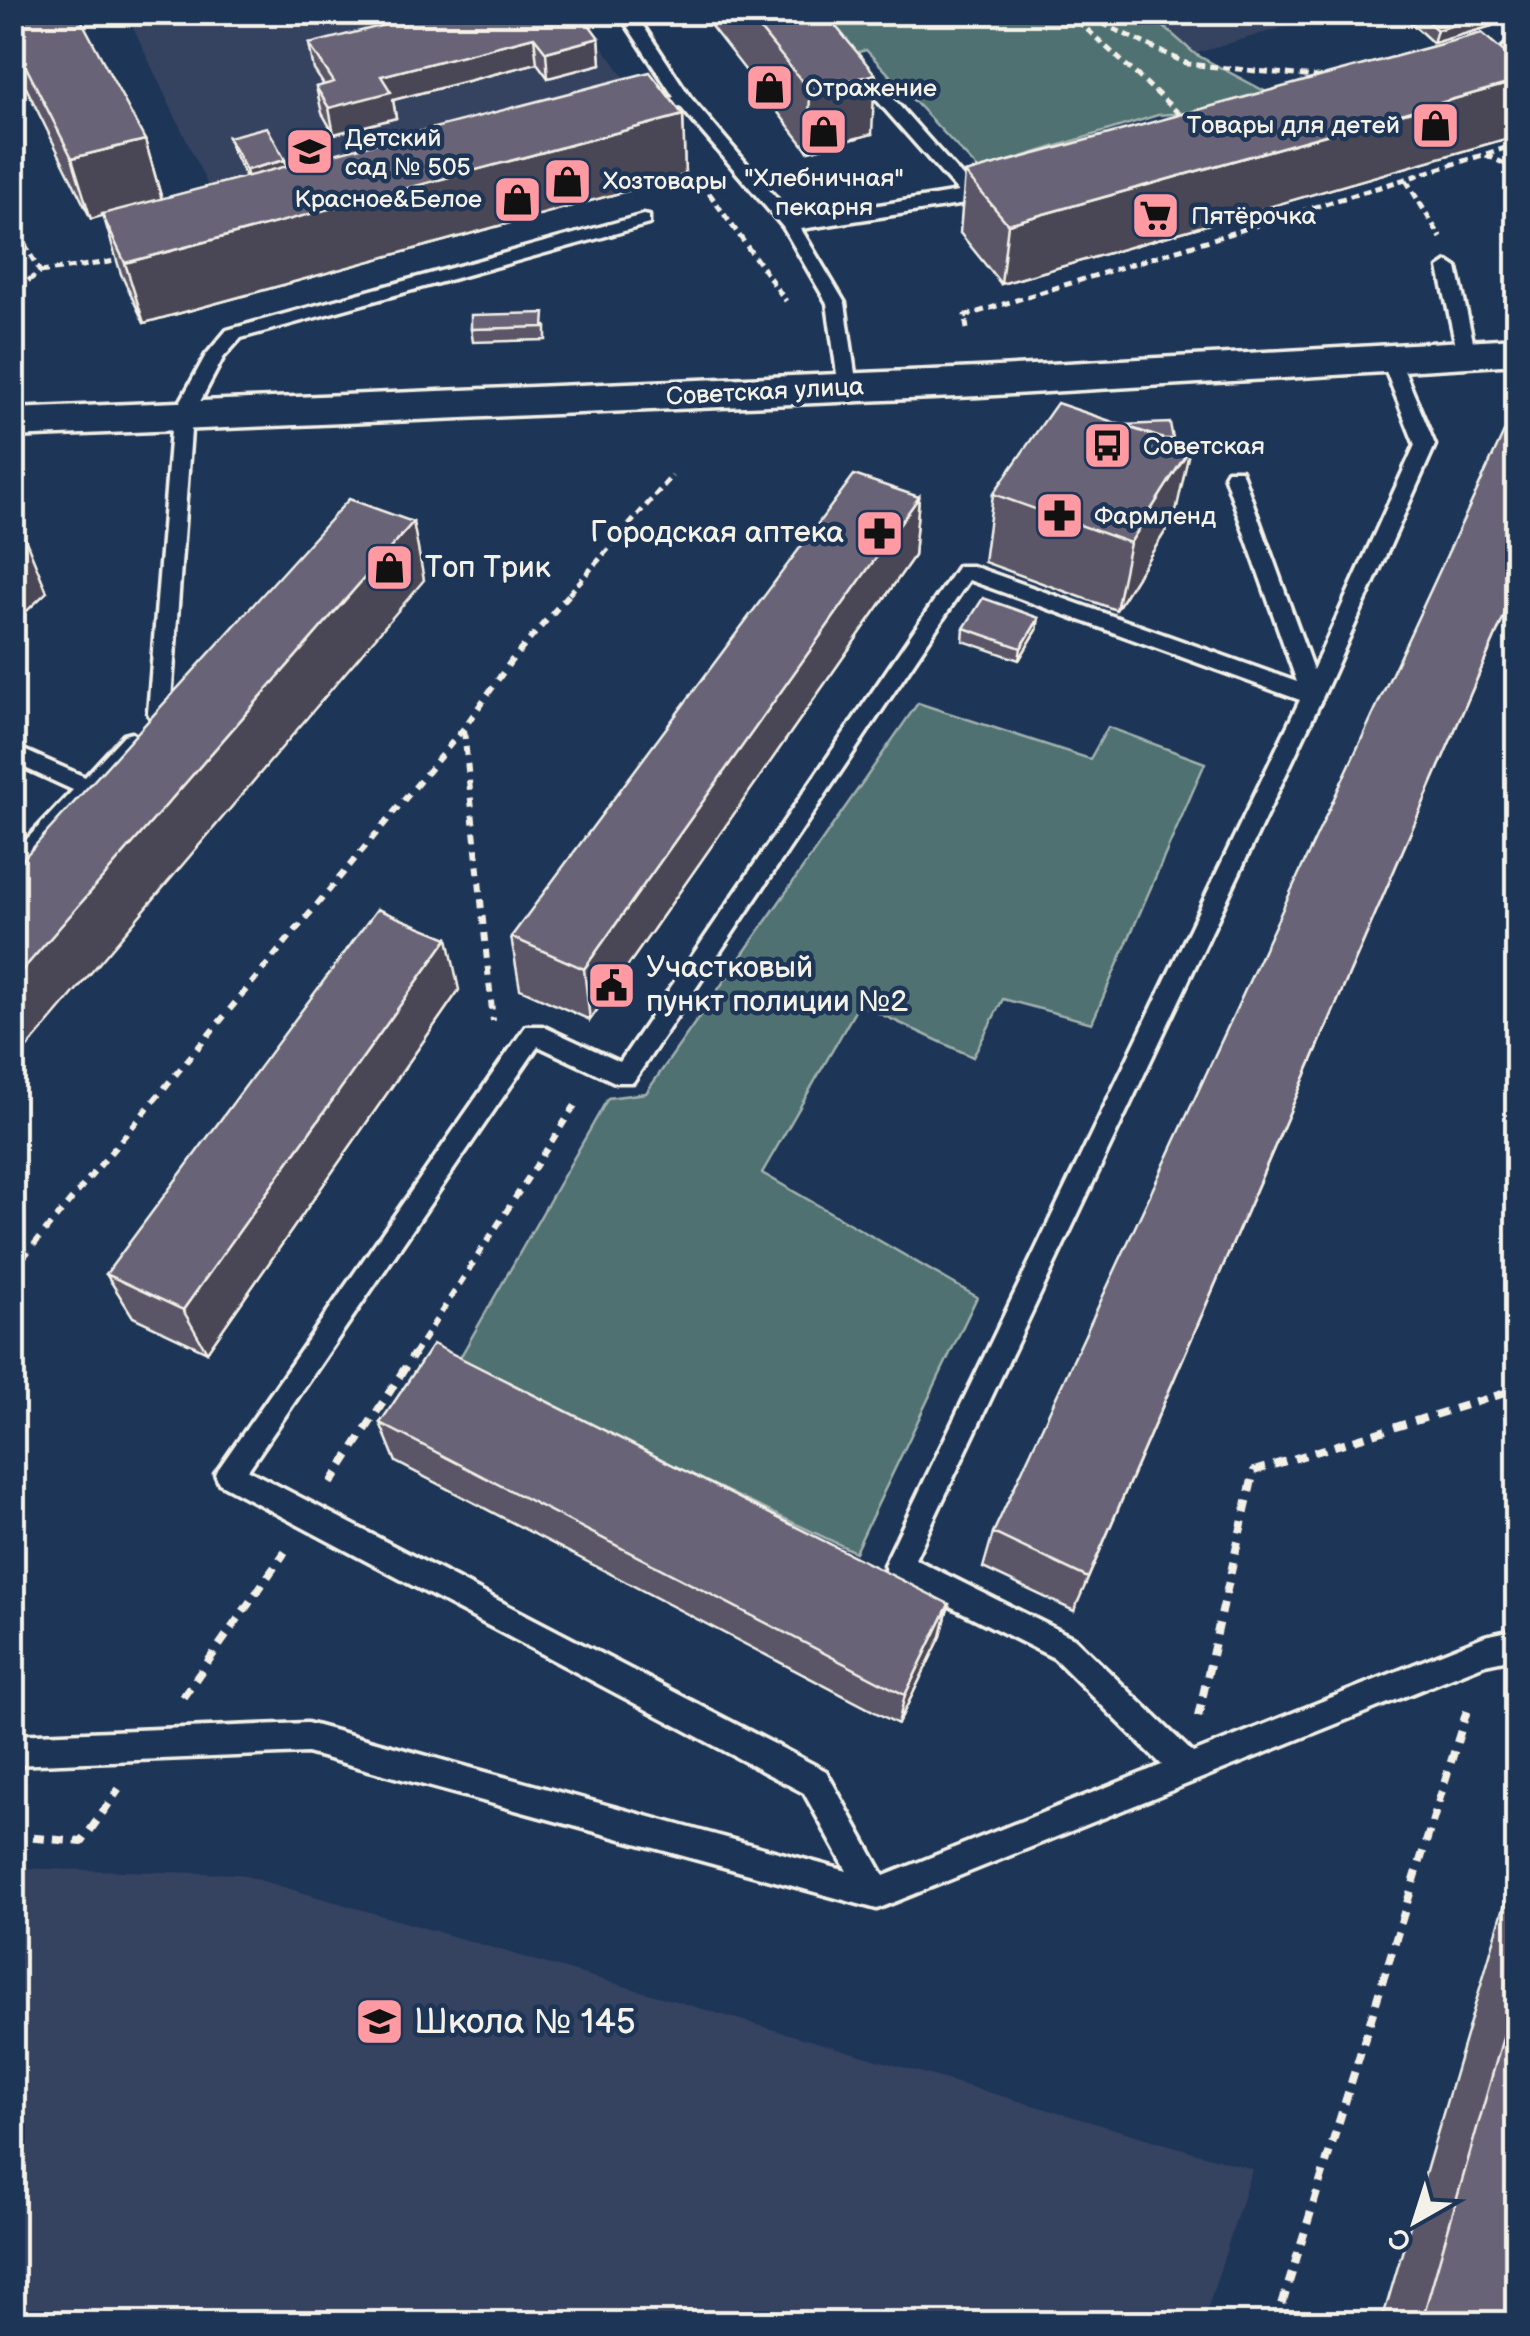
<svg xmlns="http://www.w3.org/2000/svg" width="1530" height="2336" font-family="'Balsamiq Sans',sans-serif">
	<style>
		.built { fill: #344361 }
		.green { fill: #4f7172; stroke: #a2b1ad; stroke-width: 2.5 }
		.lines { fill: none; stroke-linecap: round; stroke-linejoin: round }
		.lane-casing { stroke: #f4f1e8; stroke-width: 7 }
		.secondary-casing { stroke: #f4f1e8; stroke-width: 7 }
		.path-far2 { stroke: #f4f1e8; stroke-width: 5; stroke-dasharray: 8 5; stroke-linecap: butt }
		.path-far1 { stroke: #f4f1e8; stroke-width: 6; stroke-dasharray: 9 8; stroke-linecap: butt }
		.path { stroke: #f4f1e8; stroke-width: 8; stroke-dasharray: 12 9; stroke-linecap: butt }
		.lane { fill: #1d3557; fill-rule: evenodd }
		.secondary { fill: #1d3557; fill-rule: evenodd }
		.wall { fill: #5a5667; stroke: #f4f1e8; stroke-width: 2.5 }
		.shaded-wall { fill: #4a4654; stroke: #f4f1e8; stroke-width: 2.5 }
		.building { fill: #696478; stroke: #f4f1e8; stroke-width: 2.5 }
		.labels { text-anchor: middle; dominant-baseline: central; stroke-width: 9; stroke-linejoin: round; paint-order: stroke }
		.far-poi-label { font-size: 25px; fill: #f4f1e8; stroke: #1d3557; text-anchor: start }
		.far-street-label { font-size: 25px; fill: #f4f1e8; stroke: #1d3557 }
		.poi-label { font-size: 30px; fill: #f4f1e8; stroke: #1d3557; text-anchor: start }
		.near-poi-label { font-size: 35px; fill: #f4f1e8; stroke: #1d3557; text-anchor: start }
	</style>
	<rect width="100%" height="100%" fill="#1d3557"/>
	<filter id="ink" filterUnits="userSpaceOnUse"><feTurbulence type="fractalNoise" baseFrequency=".01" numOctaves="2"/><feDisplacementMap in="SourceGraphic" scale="20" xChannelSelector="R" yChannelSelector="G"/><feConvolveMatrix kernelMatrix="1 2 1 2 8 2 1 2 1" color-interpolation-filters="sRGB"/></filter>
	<g filter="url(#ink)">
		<g class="built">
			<path d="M126,13H578L635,92L220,211Z"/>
			<path d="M1148,13H1331L1194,54Z"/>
			<path d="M13,1868L239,1874L1252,2169L1203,2323H13Z"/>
		</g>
		<g class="green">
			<path d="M785,13H1148L1195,54L1268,93L1236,109L1158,115L979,170L866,50L827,61Z"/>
			<path d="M918,703L1090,759L1108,727L1205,763L1092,1023L1003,999L973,1057L859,1004L762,1173L977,1297L855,1552L457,1363L608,1098L646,1093Z"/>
		</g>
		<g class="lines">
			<defs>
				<g id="lane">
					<path d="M618,12H634L690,97L794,219L958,192L799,12H816L974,190L992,187L1001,192L972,203L801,229L845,303L857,388L855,392H841L839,388L827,303L783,227L680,106L640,115L632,110L674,97Z"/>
					<path d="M1503,12H1518V22Z"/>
					<path d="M1518,34V49L1486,81H1474V73Z"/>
					<path d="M643,215L649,216V224L241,338L223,358L192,417L170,713L159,721L151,719L148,713L172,417L206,355L227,330Z"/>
					<path d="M1448,262L1457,268L1476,355L1467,361L1458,355L1439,268Z"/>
					<path d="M1389,350L1398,356L1435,445L1323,696L915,1559L1074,1638L1193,1753L1485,1636L1518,1629V1657L1485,1664L877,1909L307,1753L12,1765V1735L307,1723L847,1871L804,1793L219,1483L215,1474L526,1026H542L620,1062L958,566H972L1297,682L1224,475L1227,470H1241L1313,670L1415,445L1380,356ZM969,580L1300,700L884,1565L888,1575L1054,1658L1162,1765L884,1876L826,1771L248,1470L538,1046L615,1082H633Z"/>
					<path d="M132,733L143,741L140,747L20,876L12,879V855L73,790L12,762V745L85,777L124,735Z"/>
				</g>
				<path id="secondary" d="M1518,338V364L979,396L12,437V409L979,368Z"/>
			</defs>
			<use href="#lane" class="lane-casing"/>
			<use href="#secondary" class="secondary-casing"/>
			<g class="path-far2">
				<path d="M1068,12L1185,119"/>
				<path d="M1078,12L1188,64L1325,78"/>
				<path d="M1486,155L1518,170"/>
				<path d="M1406,180L1441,238"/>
				<path d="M709,193L786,301"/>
				<path d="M12,221L40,272L17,289L12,320"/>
				<path d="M40,272L123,260"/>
				<path d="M967,329L965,316L1518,144"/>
				<path d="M569,594L672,476"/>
			</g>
			<g class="path-far1">
				<path d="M464,730L493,1021"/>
				<path d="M12,1271L464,728L511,661L572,591"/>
				<path d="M413,1356L579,1099"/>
			</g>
			<g class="path">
				<path d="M331,1483L414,1354"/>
				<path d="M183,1697L285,1552"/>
				<path d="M1198,1717L1254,1471L1518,1389"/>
				<path d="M12,1836L82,1842L119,1789"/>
				<path d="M1276,2324L1469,1704"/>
			</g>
			<use href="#lane" class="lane"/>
			<use href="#secondary" class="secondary"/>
		</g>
		<g class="wall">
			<path d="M12,12L145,140L162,199L246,177L232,150L228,137L287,166L683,115L685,175L144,323L121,274L103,215L91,219L12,59Z"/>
			<path d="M700,12H824L872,134L808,151Z"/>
			<path d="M1413,12H1496L1492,26L1433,43L1410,22Z"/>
			<path d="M569,23L599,38L601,64L548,78L537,63L393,100L396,118L334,134L322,113L316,87L324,85L314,70L309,44Z"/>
			<path d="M1518,64V121L1512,137L1001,284L960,233L965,173Z"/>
			<path d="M546,326V340L473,342L471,329Z"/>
			<path d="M1123,425L1173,439L1175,516L1116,610L984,562L993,494Z"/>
			<path d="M919,497L914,556L590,1020L520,989L511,937Z"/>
			<path d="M1518,584L1074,1611L983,1568L993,1533Z"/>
			<path d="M964,628L1037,630L1019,660L963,641Z"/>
			<path d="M459,990L207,1352L133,1317L106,1274Z"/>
			<path d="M380,1423L949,1604L941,1636L898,1724L396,1462Z"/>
			<path d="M1518,1859V2324H1381Z"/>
		</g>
		<g class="shaded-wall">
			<path d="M1496,12L1492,26L1433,43L1437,30Z"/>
			<path d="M534,37L537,63L393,100L396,118L334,134L329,108L381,76Z"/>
			<path d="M599,38L601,64L548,78L546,52Z"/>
			<path d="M875,74L872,134L808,151L810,91Z"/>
			<path d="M1518,81V121L1512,137L1001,284L1008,224Z"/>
			<path d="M683,115L685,175L144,323L125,263Z"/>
			<path d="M145,140L162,200L91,219L72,158Z"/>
			<path d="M285,160L288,174L249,184L246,170Z"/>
			<path d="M1190,448L1175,516L1116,610L1130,543Z"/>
			<path d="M919,497L914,556L590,1020L584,969Z"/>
			<path d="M413,522L424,580L12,1066V982Z"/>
			<path d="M19,524L47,592L12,625V530Z"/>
			<path d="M1039,618L1037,630L1019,660L1021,648Z"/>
			<path d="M448,938L459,990L207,1352L183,1310Z"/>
			<path d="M949,1604L941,1636L898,1724L905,1695Z"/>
		</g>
		<g class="building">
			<path d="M12,12H77L145,140L72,158L12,39Z"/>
			<path d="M436,12H561L569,23L585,19L599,38L546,52L534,37L381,76L391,92L329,108L316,87L334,82L309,44Z"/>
			<path d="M746,12H824L875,74L810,91Z"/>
			<path d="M1417,12H1496L1437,30Z"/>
			<path d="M1482,33L1518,64V81L1008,224L965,173Z"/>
			<path d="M650,72L683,115L125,263L102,214Z"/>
			<path d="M267,127L285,160L246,170L228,137Z"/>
			<path d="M545,313L544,327L471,329V315Z"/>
			<path d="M1057,403L1190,448L1130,543L993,494Z"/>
			<path d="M1170,423L1173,439H1164L1123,425Z"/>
			<path d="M1504,432L1518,436V584L1088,1578L993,1533Z"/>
			<path d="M854,475L919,497L584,969L511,937Z"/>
			<path d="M349,499L413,522L12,982V871Z"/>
			<path d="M983,598L1039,618L1021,648L964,628Z"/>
			<path d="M377,909L448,938L183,1310L106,1274Z"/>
			<path d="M433,1344L949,1604L905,1695L380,1423Z"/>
			<path d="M1518,1985V2324H1421Z"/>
		</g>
	</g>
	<defs>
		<symbol id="shop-square" viewBox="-11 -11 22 22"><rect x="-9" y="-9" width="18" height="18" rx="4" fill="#ff9aa2" stroke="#1d3557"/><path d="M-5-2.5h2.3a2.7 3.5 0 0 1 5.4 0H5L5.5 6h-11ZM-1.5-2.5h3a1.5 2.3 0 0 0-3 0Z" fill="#111"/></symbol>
		<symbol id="school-square" viewBox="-11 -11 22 22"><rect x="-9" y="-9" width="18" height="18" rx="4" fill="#ff9aa2" stroke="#1d3557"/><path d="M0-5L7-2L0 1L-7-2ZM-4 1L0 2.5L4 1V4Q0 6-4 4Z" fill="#111"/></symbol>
		<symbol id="supermarket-square" viewBox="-11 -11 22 22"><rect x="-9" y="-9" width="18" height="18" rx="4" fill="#ff9aa2" stroke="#1d3557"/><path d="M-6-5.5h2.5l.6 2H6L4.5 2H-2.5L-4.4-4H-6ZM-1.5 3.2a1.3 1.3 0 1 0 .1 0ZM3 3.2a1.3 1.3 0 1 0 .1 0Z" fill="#111"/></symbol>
		<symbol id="bus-square" viewBox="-11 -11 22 22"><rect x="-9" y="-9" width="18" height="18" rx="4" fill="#ff9aa2" stroke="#1d3557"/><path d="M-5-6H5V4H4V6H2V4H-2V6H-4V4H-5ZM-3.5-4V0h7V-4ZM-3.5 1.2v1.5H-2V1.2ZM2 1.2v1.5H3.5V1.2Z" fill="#111"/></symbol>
		<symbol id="pharmacy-square" viewBox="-11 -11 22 22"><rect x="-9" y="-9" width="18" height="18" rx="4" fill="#ff9aa2" stroke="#1d3557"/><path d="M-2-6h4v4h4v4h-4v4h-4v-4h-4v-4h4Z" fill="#111"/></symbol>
		<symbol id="civic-square" viewBox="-11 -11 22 22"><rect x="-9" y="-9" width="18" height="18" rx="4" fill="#ff9aa2" stroke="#1d3557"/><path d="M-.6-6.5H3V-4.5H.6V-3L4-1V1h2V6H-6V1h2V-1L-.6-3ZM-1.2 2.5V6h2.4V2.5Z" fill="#111"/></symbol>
	</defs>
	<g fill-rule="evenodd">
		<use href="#shop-square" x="742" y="60" width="55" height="55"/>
		<use href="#shop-square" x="1408" y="98" width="55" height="55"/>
		<use href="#shop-square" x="796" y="104" width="55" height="55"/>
		<use href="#school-square" x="282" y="124" width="55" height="55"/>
		<use href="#shop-square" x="540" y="154" width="55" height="55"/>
		<use href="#shop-square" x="490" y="172" width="55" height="55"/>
		<use href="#supermarket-square" x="1128" y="188" width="55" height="55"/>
		<use href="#bus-square" x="1080" y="418" width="55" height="55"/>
		<use href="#pharmacy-square" x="1032" y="488" width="55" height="55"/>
		<use href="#pharmacy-square" x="852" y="506" width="55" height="55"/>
		<use href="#shop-square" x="362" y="540" width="55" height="55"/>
		<use href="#civic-square" x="584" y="958" width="55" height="55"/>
		<use href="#school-square" x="352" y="1994" width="55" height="55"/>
	</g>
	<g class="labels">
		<g class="far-poi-label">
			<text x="805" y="88">Отражение</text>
			<text x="1400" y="125" text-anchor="end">Товары для детей</text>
			<text x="345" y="138">Детский<tspan x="345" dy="29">сад № 505</tspan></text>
			<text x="824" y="178" text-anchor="middle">"Хлебничная"<tspan x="824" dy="29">пекарня</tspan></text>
			<text x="603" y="181">Хозтовары</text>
			<text x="482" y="199" text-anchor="end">Красное&amp;Белое</text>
			<text x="1191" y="216">Пятёрочка</text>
			<text x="1143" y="446">Советская</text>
			<text x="1094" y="516">Фармленд</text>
		</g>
		<g class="far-street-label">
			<text transform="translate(765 392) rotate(-3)">Советская улица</text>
		</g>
		<g class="poi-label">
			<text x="844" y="533" text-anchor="end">Городская аптека</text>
			<text x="425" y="568">Топ Трик</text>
			<text x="646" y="968">Участковый<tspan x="646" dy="34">пункт полиции №2</tspan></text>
		</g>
		<g class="near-poi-label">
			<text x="414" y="2022">Школа № 145</text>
		</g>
	</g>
	<rect width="1530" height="2336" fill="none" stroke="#1d3557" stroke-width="50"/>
	<rect x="25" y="25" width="1480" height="2286" fill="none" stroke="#f4f1e8" stroke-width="4" filter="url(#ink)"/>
	<g transform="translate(1415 2221) rotate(219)" stroke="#1d3557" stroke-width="8" paint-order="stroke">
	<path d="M0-8L18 38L0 25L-18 38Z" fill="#f4f1e8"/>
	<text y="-15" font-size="28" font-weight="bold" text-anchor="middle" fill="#f4f1e8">С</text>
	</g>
</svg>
